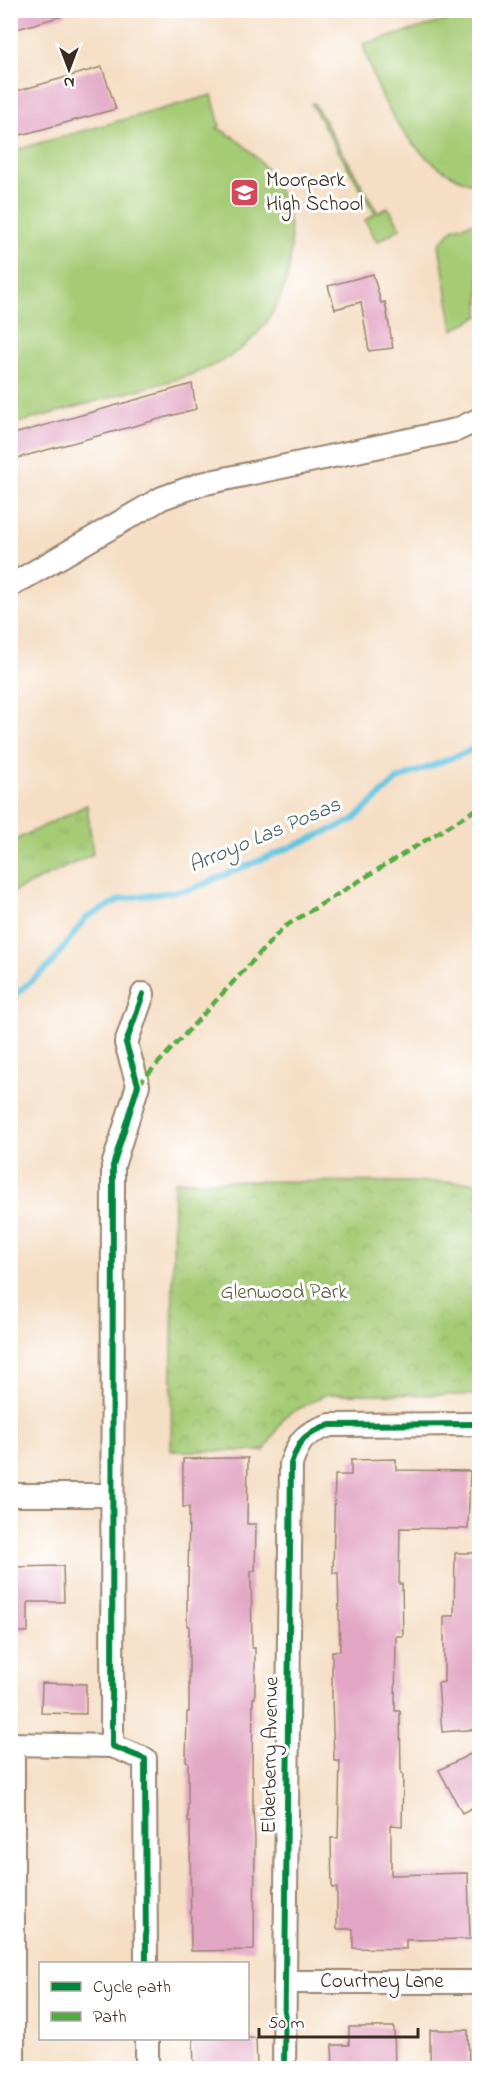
<svg xmlns="http://www.w3.org/2000/svg" width="490" height="2079" font-family="'Indie Flower',sans-serif">
	<style>
		.grass { fill: url(#grass-tufts); stroke: #707a4a; stroke-width: 1.5 }
		.park { fill: url(#park-crowns); stroke: #707a4a; stroke-width: 1.5 }
		.garden { fill: #a5cb75; stroke: #707a4a; stroke-width: 1.5 }
		.lines { fill: none; stroke-linecap: round; stroke-linejoin: round }
		.stream { stroke: #64c5e2; stroke-width: 6 }
		.building { fill: #e2a5c3 }
		.street-casing { stroke: #988471; stroke-width: 26 }
		.street { stroke: #fff; stroke-width: 22 }
		.quiet { stroke: #55ab43; stroke-width: 4.5; stroke-dasharray: 9 4.5; stroke-linecap: butt }
		.cycleway-casing { stroke: #fff; stroke-width: 10 }
		.cycleway { stroke: #00873e; stroke-width: 6 }
		.labels { text-anchor: middle; dominant-baseline: central; stroke-width: 6; stroke-linejoin: round; paint-order: stroke }
		.poi-label { font-size: 21px; fill: #3b2a1e; stroke: #fff; text-anchor: start }
		.park-label { font-size: 21px; fill: #5b5a38; stroke: #fff }
		.street-label { font-size: 21px; fill: #3b2a1e; stroke: #fff }
		.water-label { font-size: 22px; font-style: italic; fill: #496063; stroke: #fff }
	</style>
	<defs>
		<pattern id="grass-tufts" width="24" height="20" patternUnits="userSpaceOnUse" patternTransform="scale(1.5)"><rect width="24" height="20" fill="#a5cb75"/><path d="M3 7l-1-3M5 7V3M7 7l1-3M15 17l-1-3M17 17v-4M19 17l1-3" fill="none" stroke="#8fae65"/></pattern>
		<pattern id="park-crowns" width="20" height="18" patternUnits="userSpaceOnUse" patternTransform="scale(1.5)"><rect width="20" height="18" fill="#a5cb75"/><path d="M2 6a3 3 0 1 1 6 0M12 15a3 3 0 1 1 6 0" fill="none" stroke="#8fae65"/></pattern>
	</defs>
	<rect width="100%" height="100%" fill="#fff"/>
	<filter id="ink" filterUnits="userSpaceOnUse"><feTurbulence type="fractalNoise" baseFrequency=".0167" numOctaves="2"/><feDisplacementMap in="SourceGraphic" scale="12" xChannelSelector="R" yChannelSelector="G"/><feConvolveMatrix kernelMatrix="1 2 1 2 8 2 1 2 1" color-interpolation-filters="sRGB"/></filter>
	<filter id="wash" filterUnits="userSpaceOnUse"><feTurbulence type="fractalNoise" baseFrequency=".008" numOctaves="4" result="noise"/><feDisplacementMap in="SourceGraphic" scale="24" xChannelSelector="R" yChannelSelector="G"/><feGaussianBlur stdDeviation="1.35" result="paint"/><feColorMatrix in="noise" values="0 0 0 0 0 0 0 0 0 0 0 0 0 0 0 0 0 1.4 0 .05"/><feComposite in="paint" operator="in"/></filter>
	<g filter="url(#wash)">
		<rect width="100%" height="100%" fill="#f5dec4"/>
		<path class="grass" d="M87,805L93,854L11,893V842Z"/>
		<path class="park" d="M174,1181L479,1182V1395L327,1394L285,1416L264,1451H171Z"/>
		<g class="garden">
			<path d="M480,11V186H479C414,168 380,106 363,44Z"/>
			<path d="M212,95L220,126L217,128C255,146 284,185 290,227C293,251 290,275 280,298C250,366 189,376 125,393C87,404 49,414 11,425V151Z"/>
			<path d="M314,103L378,213L388,207L401,228L377,242L365,220L375,214L311,104Z"/>
			<path d="M475,222H480L479,316L453,330L439,244L454,228Z"/>
		</g>
		<g class="lines">
			<path class="stream" d="M10,999L51,964L86,918L121,899L192,889L352,821L398,779L469,751L480,741"/>
		</g>
		<g id="blocks">
			<g class="building">
				<path d="M10,10H66V15L10,31Z"/>
				<path d="M102,67L116,109L10,138V93Z"/>
				<path d="M373,274L381,303L385,302L393,348L369,351L361,302L335,309L328,286Z"/>
				<path d="M192,384L196,409L10,460V435Z"/>
				<path d="M227,1458H248L247,1524H256L255,1571H251L252,1648H255V1698H253L252,1776H253V1810L255,1839L254,1950L191,1951L190,1822H188V1762L186,1761L187,1712H189V1626H187V1585H188L189,1507H183V1459Z"/>
				<path d="M396,1459V1470L470,1471L468,1529L400,1528L399,1584H402L403,1636H396L395,1711H400L401,1774L403,1775L402,1826L391,1825V1875L468,1873L470,1939L406,1940V1949L353,1948V1929H337V1888H332L331,1838H338L340,1761H334L332,1697V1651H340L338,1573H333L335,1475H351V1460Z"/>
				<path d="M455,1553H480V1729L442,1732L438,1683L444,1682V1616H454Z"/>
				<path d="M63,1566L64,1602H28V1632H10V1567Z"/>
				<path d="M42,1683L86,1684V1714L41,1713Z"/>
				<path d="M480,1749V1804L462,1813L439,1770Z"/>
				<path d="M349,2027H394L395,2068H333L332,2045H349Z"/>
				<path d="M430,2030H468L469,2068H430Z"/>
				<path d="M193,2038H256L257,2068H194Z"/>
			</g>
		</g>
	</g>
	<g filter="url(#ink)">
		<use href="#blocks" fill-opacity="0" stroke="#988471" stroke-width="1.5"/>
		<g class="lines">
			<defs>
				<g id="street">
					<path d="M10,586L162,498L201,484L456,430L480,419"/>
					<path d="M143,994L126,1043L138,1085L113,1166L112,1746L145,1759L146,1964"/>
					<path d="M10,1495H112"/>
					<path d="M10,1744L112,1746"/>
					<path d="M285,1982H480"/>
					<path d="M147,2038V2068"/>
					<path d="M13,2068V1744"/>
					<path d="M284,2068L291,1464C300,1438 304,1434 330,1425L480,1424"/>
				</g>
			</defs>
			<use href="#street" class="street-casing"/>
			<use href="#street" class="street"/>
			<path class="quiet" d="M138,1085L284,927L480,807"/>
			<defs>
				<g id="cycleway">
					<path d="M143,994L126,1043L138,1085L113,1166L112,1746L145,1759L146,1964"/>
					<path d="M284,2068L291,1464C300,1438 304,1434 330,1425L480,1424"/>
				</g>
			</defs>
			<use href="#cycleway" class="cycleway-casing"/>
			<use href="#cycleway" class="cycleway"/>
		</g>
	</g>
	<defs>
		<symbol id="school-square" viewBox="-11 -11 22 22"><rect x="-9" y="-9" width="18" height="18" rx="4" fill="#d1495b" stroke="#fff"/><path d="M0-5L7-2L0 1L-7-2ZM-4 1L0 2.5L4 1V4Q0 6-4 4Z" fill="#fff"/></symbol>
	</defs>
	<g fill-rule="evenodd">
		<use href="#school-square" x="228" y="176" width="33" height="33"/>
	</g>
	<g class="labels">
		<g class="poi-label">
			<text x="266" y="181">Moorpark<tspan x="266" dy="24">High School</tspan></text>
		</g>
		<g class="park-label">
			<text x="284" y="1293">Glenwood Park</text>
		</g>
		<g class="street-label">
			<text transform="translate(271 1755) rotate(-89)">Elderberry Avenue</text>
			<text x="382" y="1982">Courtney Lane</text>
		</g>
		<g class="water-label">
			<text transform="translate(265 836) rotate(-23)">Arroyo Las Posas</text>
		</g>
	</g>
	<rect width="490" height="2079" fill="none" stroke="#fff" stroke-width="36"/>
	<rect x="39" y="1962" width="210" height="78" fill="#ffffff" stroke="#b1aaa5" stroke-width="1.5"/>
	<rect x="51" y="1982" width="30" height="9" fill="#00873e" stroke="#b1aaa5" stroke-width="1.5"/>
	<text x="93" y="1992" font-size="18" fill="#3b2a1e">Cycle path</text>
	<rect x="51" y="2012" width="30" height="9" fill="#55ab43" stroke="#b1aaa5" stroke-width="1.5"/>
	<text x="93" y="2022" font-size="18" fill="#3b2a1e">Path</text>
	<g transform="translate(69 69) rotate(180)" stroke="#ffffff" stroke-width="4.5" paint-order="stroke">
	<path d="M0-4.5L10 22L0 15L-10 22Z" fill="#3b2a1e"/>
	<text y="-9" font-size="16" font-weight="bold" text-anchor="middle" fill="#3b2a1e">N</text>
	</g>
	<path d="M259 2028v9h159v-9" fill="none" stroke="#3b2a1e" stroke-width="3"/>
	<text x="268" y="2028" font-size="18" fill="#3b2a1e" stroke="#ffffff" stroke-width="4.5" paint-order="stroke">50 m</text>
</svg>
